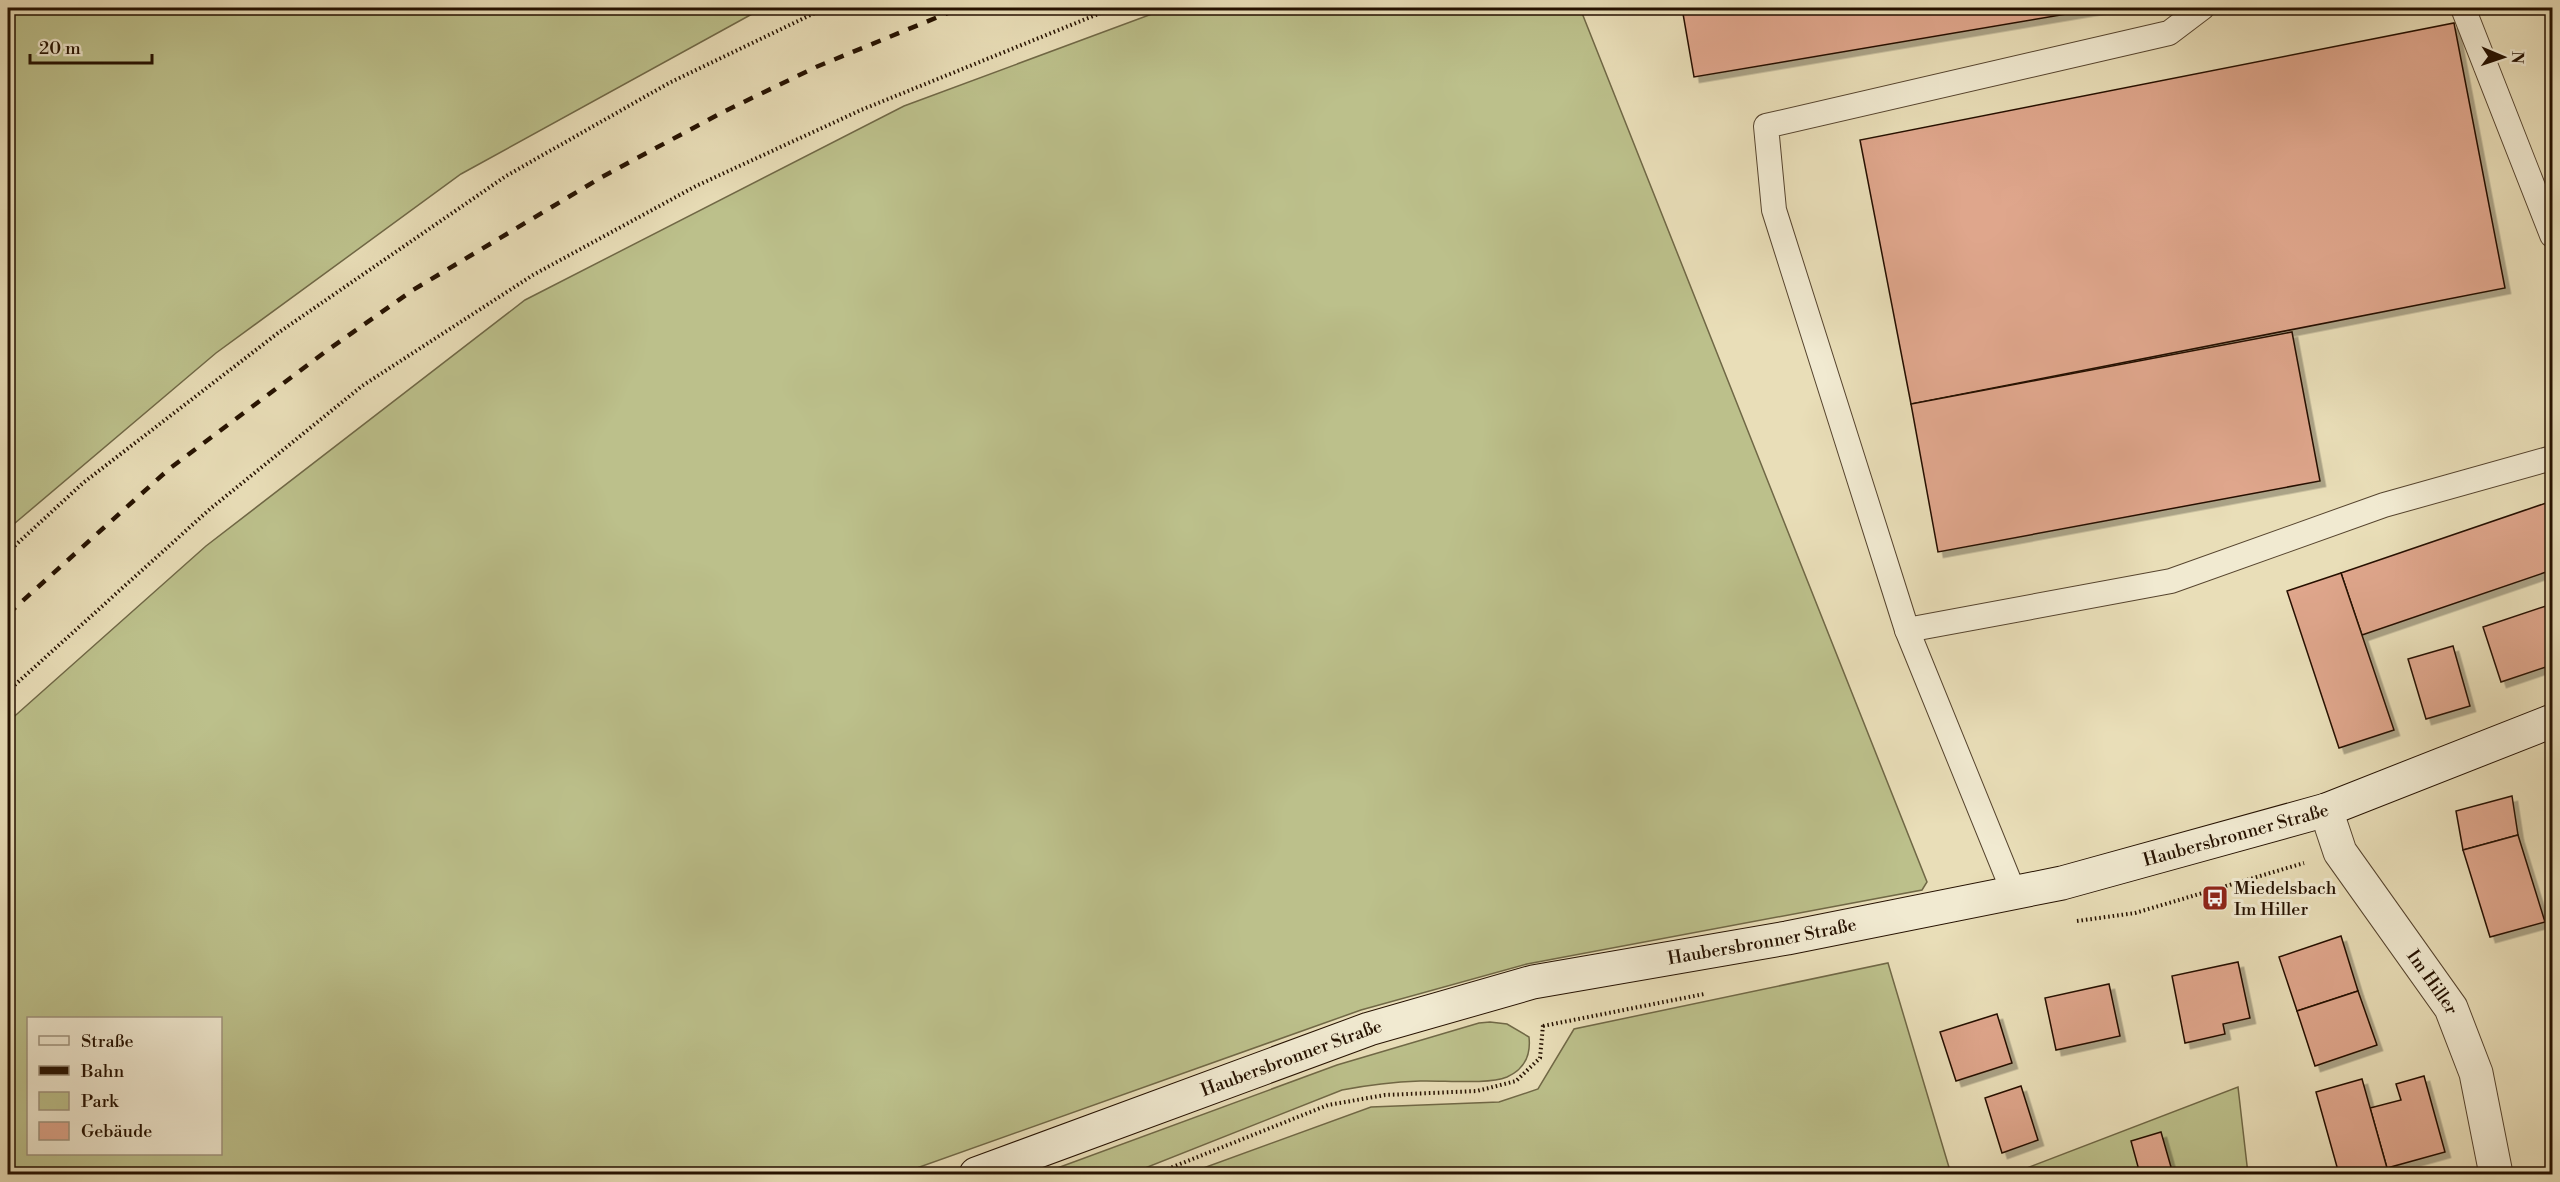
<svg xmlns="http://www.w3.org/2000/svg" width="2560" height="1182" font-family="'Libre Bodoni',serif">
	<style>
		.green { fill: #bcc08b; stroke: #706846; stroke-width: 1.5; fill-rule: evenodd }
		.building { fill: #dfa68c; stroke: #251100; stroke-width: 1.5; filter: url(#shadow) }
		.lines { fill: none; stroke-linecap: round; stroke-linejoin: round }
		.lane-casing { stroke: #56442e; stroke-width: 26 }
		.street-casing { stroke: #56442e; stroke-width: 35 }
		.secondary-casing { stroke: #251100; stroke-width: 35 }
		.path { stroke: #251100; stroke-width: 4; stroke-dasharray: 1.5 3; stroke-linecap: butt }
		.lane { stroke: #f1ead1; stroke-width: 24 }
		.street { stroke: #f1ead1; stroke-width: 33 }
		.secondary { stroke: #f1ead1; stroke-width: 33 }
		.rail { stroke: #251100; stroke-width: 4.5; stroke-dasharray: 10 10; stroke-linecap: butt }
		.labels { text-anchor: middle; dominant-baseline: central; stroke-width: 6; stroke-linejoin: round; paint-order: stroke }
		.street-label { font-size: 18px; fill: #251100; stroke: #f1ead1 }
		.poi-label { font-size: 18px; fill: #251100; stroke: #f1ead1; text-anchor: start }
	</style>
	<defs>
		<filter id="shadow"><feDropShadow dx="5.5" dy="5.5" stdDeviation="0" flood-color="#0004"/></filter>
	</defs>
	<rect width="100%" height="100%" fill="#e9deb8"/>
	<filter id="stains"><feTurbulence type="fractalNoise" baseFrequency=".00333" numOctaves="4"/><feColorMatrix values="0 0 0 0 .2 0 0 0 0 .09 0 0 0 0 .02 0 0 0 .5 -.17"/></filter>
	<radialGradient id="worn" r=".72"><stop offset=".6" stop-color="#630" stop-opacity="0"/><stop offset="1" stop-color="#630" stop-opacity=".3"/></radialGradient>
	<g class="green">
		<path d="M8,8H763L461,174L216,353L8,529Z"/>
		<path d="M1168,8H1580L1927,882L1922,890L1527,964L1361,1010L900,1174H8V722L206,546L525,300L904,106ZM28,1018H220V1154H28Z"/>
		<path d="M1888,963L1951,1174H1187L1371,1107L1499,1102L1538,1089L1574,1029Z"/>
		<path d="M1490,1022L1507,1024L1529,1037C1531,1055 1525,1069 1507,1077C1487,1085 1442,1080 1420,1081C1393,1082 1368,1085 1342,1090L1130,1174H1041L1337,1065L1479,1023Z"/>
		<path d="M2238,1087L2248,1174H2011Z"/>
	</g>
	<g class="building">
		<path d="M1682,8H2102L1694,77Z"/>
		<path d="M2454,23L2505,288L1911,404L1860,140Z"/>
		<path d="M2292,332L2320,481L1938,552L1911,404Z"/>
		<path d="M2552,501V570L2362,635L2341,573Z"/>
		<path d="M2341,573L2394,730L2339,748L2287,591Z"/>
		<path d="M2552,604V665L2501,682L2483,627Z"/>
		<path d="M2453,646L2470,706L2426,719L2408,659Z"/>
		<path d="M2512,796L2518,835L2463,850L2456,811Z"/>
		<path d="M2518,835L2545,922L2490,937L2463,850Z"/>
		<path d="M2341,936L2358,991L2297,1011L2279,957Z"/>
		<path d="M2238,962L2250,1018L2223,1024L2225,1034L2185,1043L2172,976Z"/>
		<path d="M2109,984L2120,1036L2056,1050L2045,998Z"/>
		<path d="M2358,991L2377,1045L2315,1066L2297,1011Z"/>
		<path d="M1997,1014L2012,1063L1956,1081L1940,1032Z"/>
		<path d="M2424,1076L2445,1152L2387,1168L2370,1108L2401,1100L2396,1084Z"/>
		<path d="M2362,1079L2387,1168L2363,1174H2339L2316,1092Z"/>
		<path d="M2021,1086L2038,1140L2002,1153L1985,1098Z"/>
		<path d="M2161,1132L2173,1174H2140L2131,1141Z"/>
	</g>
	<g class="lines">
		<defs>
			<g id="lane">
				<path d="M2463,8L2552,235"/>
				<path d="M1907,630L2171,581L2384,505L2552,458"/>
				<path d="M2014,893L1907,630L1774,210L1766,126L2169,33L2202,8"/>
			</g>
			<g id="street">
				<path id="s1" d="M2326,810L2340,852L2451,1008L2476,1073L2496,1174"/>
			</g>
			<g id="secondary">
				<path id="s2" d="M976,1174L1369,1029L1533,982L1787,938L2062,883L2326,810L2552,721"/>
			</g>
		</defs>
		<use href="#lane" class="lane-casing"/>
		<use href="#street" class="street-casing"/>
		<use href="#secondary" class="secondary-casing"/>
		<g class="path">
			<path d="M8,552L83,483L278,333L506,176L669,83L825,8"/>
			<path d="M8,691L210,509L362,386L533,275L696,186L861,110L1113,8"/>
			<path d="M2077,921L2135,913L2304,863"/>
			<path d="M1543,1026L1704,994"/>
			<path d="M1155,1174L1328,1105L1385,1095L1477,1091L1516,1081L1540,1058L1543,1025"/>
		</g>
		<use href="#lane" class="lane"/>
		<use href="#street" class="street"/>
		<use href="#secondary" class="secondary"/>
		<path class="rail" d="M8,614L169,469L325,352L413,290L602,177L721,113L816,67L960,8"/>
	</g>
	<defs>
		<symbol id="bus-square" viewBox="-11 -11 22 22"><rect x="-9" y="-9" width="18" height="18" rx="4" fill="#8f2418" stroke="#f1ead1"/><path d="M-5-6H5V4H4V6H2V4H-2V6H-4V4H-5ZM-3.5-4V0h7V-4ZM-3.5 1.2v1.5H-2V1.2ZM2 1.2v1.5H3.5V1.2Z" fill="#fff"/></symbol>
	</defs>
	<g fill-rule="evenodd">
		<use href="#bus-square" x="2200" y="883" width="30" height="30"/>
	</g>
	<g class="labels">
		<g class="street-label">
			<text stroke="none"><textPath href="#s2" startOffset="1308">Haubersbronner Straße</textPath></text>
			<text stroke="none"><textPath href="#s2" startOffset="822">Haubersbronner Straße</textPath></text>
			<text stroke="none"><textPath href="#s1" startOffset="204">Im Hiller</textPath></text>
			<text stroke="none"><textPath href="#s2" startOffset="336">Haubersbronner Straße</textPath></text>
		</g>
		<g class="poi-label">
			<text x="2234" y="888">Miedelsbach<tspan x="2234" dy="21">Im Hiller</tspan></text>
		</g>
	</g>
	<rect width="2560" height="1182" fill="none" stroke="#e9deb8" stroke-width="30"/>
	<rect x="9" y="9" width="2542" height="1164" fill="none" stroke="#251100" stroke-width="3"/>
	<rect x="15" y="15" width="2530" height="1152" fill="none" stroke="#251100" stroke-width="1.5"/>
	<rect x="27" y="1017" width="195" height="138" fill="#f1ead1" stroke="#9f937d" stroke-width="1.5"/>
	<rect x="39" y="1036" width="30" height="9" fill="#f1ead1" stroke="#9f937d" stroke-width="1.5"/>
	<text x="81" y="1047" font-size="18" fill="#251100">Straße</text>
	<rect x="39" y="1066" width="30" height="9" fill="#251100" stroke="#9f937d" stroke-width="1.5"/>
	<text x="81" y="1077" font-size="18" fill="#251100">Bahn</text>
	<rect x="39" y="1092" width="30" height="18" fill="#bcc08b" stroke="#9f937d" stroke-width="1.5"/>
	<text x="81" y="1107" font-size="18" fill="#251100">Park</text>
	<rect x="39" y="1122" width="30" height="18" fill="#dfa68c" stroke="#9f937d" stroke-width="1.5"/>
	<text x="81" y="1137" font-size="18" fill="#251100">Gebäude</text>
	<g transform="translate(2503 57) rotate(92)" stroke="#f1ead1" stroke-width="4.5" paint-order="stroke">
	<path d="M0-4.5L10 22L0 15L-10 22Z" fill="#251100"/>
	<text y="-9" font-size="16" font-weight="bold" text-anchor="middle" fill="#251100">N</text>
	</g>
	<path d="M30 54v9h122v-9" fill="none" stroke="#251100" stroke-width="3"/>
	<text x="39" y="54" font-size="18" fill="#251100" stroke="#f1ead1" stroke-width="4.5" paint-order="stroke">20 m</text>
	<rect width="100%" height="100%" filter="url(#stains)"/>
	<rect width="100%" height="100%" fill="url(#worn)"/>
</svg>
